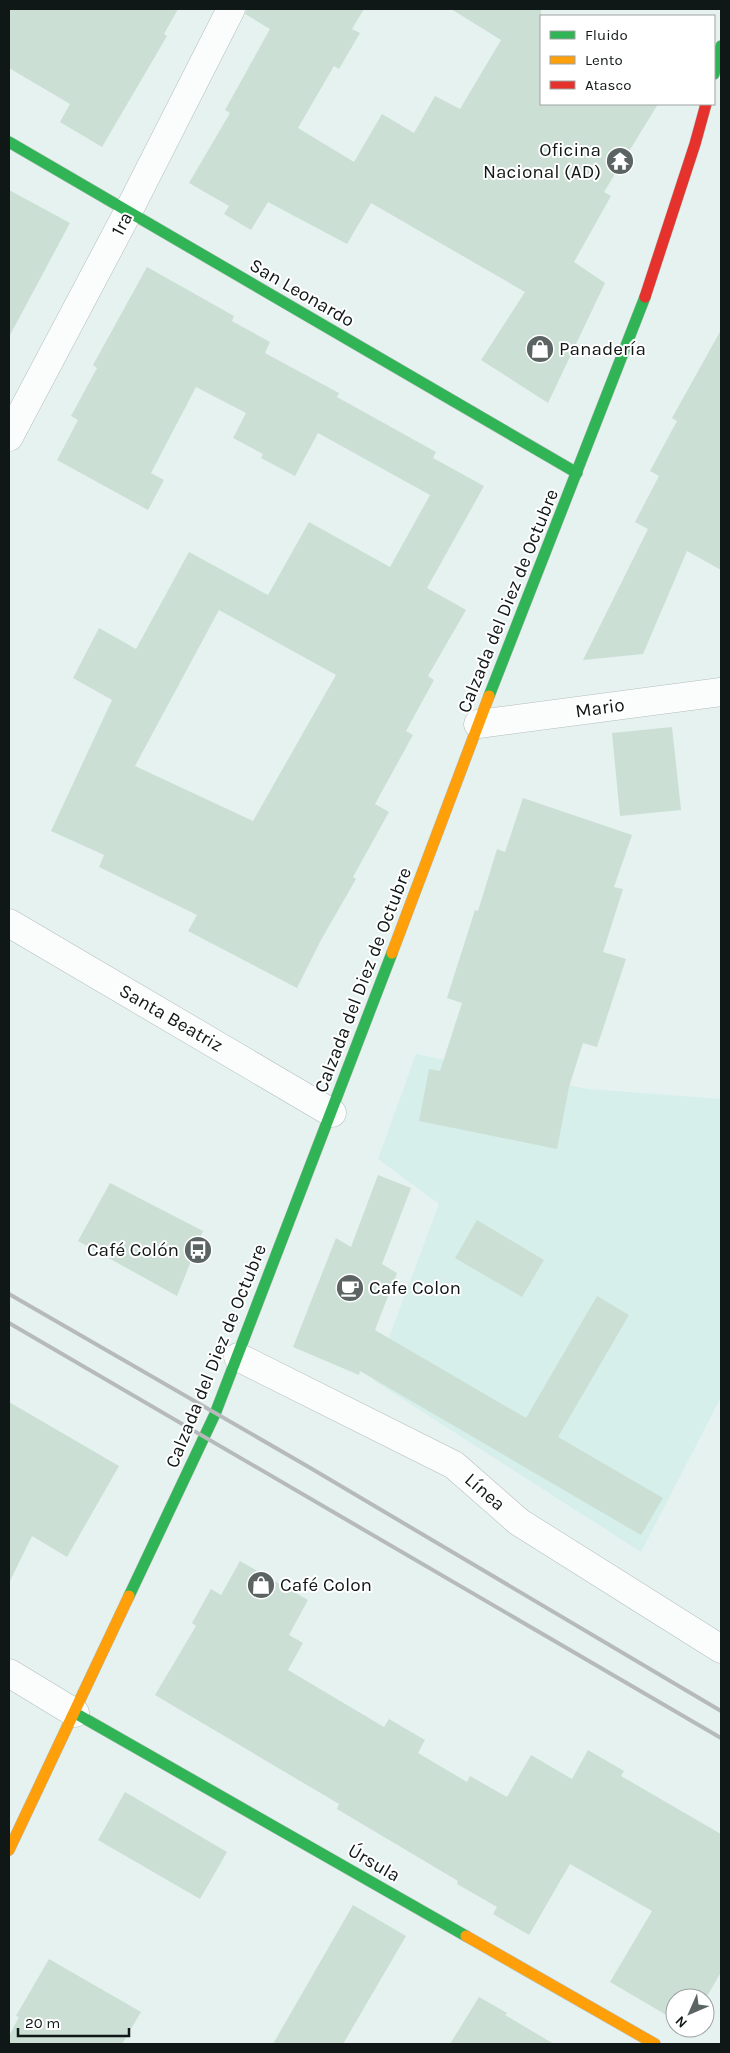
<svg xmlns="http://www.w3.org/2000/svg" width="730" height="2053" font-family="Karla,sans-serif">
	<style>
		.built { fill: #d6efea }
		.building { fill: #cbdfd5; fill-rule: evenodd }
		.lines { fill: none; stroke-linecap: round; stroke-linejoin: round }
		.street-casing { stroke: #b4bebc; stroke-width: 29 }
		.fast-casing { stroke: #b4bebc; stroke-width: 12 }
		.slow-casing { stroke: #b4bebc; stroke-width: 12 }
		.jam-casing { stroke: #b4bebc; stroke-width: 12 }
		.street { stroke: #fbfdfd; stroke-width: 28 }
		.fast { stroke: #30b455; stroke-width: 11 }
		.slow { stroke: #ff9f0a; stroke-width: 11 }
		.jam { stroke: #e5322d; stroke-width: 11 }
		.rail { stroke: #b7baba; stroke-width: 4 }
		.labels { text-anchor: middle; dominant-baseline: central; stroke-width: 4; stroke-linejoin: round; paint-order: stroke }
		.poi-label { font-size: 19px; fill: #101817; stroke: #fff; text-anchor: start }
		.street-label { font-size: 19px; fill: #101817; stroke: #fff }
	</style>
	<rect width="100%" height="100%" fill="#e6f2f0"/>
	<path class="built" d="M416,1054L588,1089L721,1099V1397L641,1552L373,1380L439,1204L378,1159Z"/>
	<g class="building">
		<path d="M9,9H178L164,34L167,36L102,147L60,122L70,104L9,68Z"/>
		<path d="M247,9H364L352,29L360,33L339,69L334,66L298,128L354,162L382,114L414,133L435,96L460,109L501,40L451,9H541V104H658L604,192L611,196L574,262L605,283L548,403L481,360L525,292L371,203L347,244L268,202L251,230L224,214L229,206L189,183L230,113L225,110L270,29L245,14Z"/>
		<path d="M9,190L70,223L9,337Z"/>
		<path d="M147,267L234,316L232,321L270,342L265,353L339,393L337,397L436,452L433,458L484,486L427,588L466,610L428,676L434,680L406,731L413,735L375,804L389,812L353,877L356,879L321,940L297,988L188,931L197,915L99,867L104,855L51,831L112,700L73,678L99,628L136,649L189,552L268,595L309,522L390,567L430,495L318,433L295,476L261,458L263,454L233,438L246,413L196,387L151,473L164,480L148,510L57,460L78,420L71,416L97,368L93,365ZM219,610L336,675L253,821L135,766Z"/>
		<path d="M721,330V570L687,551L643,654L583,660L648,529L635,522L659,476L650,471L677,421L672,418Z"/>
		<path d="M672,727L681,810L620,816L612,733Z"/>
		<path d="M523,798L632,835L614,887L623,889L603,952L626,959L597,1047L583,1043L569,1087L557,1149L419,1121L429,1069L440,1071L462,1003L447,998L475,910L478,911L497,849L505,852Z"/>
		<path d="M378,1175L411,1188L382,1264L397,1273L375,1330L526,1418L597,1296L629,1315L558,1437L663,1498L641,1535L360,1371L359,1375L293,1347L336,1238L351,1247Z"/>
		<path d="M110,1183L203,1231L177,1296L78,1241Z"/>
		<path d="M477,1220L544,1260L522,1297L455,1258Z"/>
		<path d="M9,1402L119,1466L67,1557L32,1536L9,1583Z"/>
		<path d="M240,1561L308,1600L289,1635L303,1643L288,1670L384,1727L389,1719L425,1740L418,1753L467,1782L470,1776L507,1797L531,1755L572,1779L588,1750L624,1771L621,1776L721,1834V1972L705,2000V1998H675V2020L610,1982L652,1911L570,1864L529,1935L493,1914L497,1907L457,1884L458,1881L337,1809L339,1804L155,1695L196,1626L192,1623L211,1589L221,1595Z"/>
		<path d="M125,1792L227,1852L200,1899L98,1840Z"/>
		<path d="M353,1905L406,1936L343,2044H273Z"/>
		<path d="M49,1959L141,2012L122,2044H9V2036L19,2017L16,2016Z"/>
		<path d="M479,1997L507,2013L505,2015L554,2044H450Z"/>
	</g>
	<g class="lines">
		<defs>
			<g id="street">
				<path d="M9,437L128,212L231,9"/>
				<path d="M478,724L721,692"/>
				<path d="M9,923L332,1113"/>
				<path d="M238,1357L454,1465L519,1522L721,1649"/>
				<path d="M9,1673L75,1713"/>
			</g>
			<g id="fast">
				<path d="M714,74L721,46"/>
				<path d="M9,142L577,473"/>
				<path d="M489,696L645,297"/>
				<path d="M129,1596L215,1414L392,953"/>
				<path d="M75,1713L466,1936"/>
			</g>
			<g id="slow">
				<path d="M392,953L489,696"/>
				<path d="M9,1850L129,1596"/>
				<path d="M466,1936L655,2044"/>
			</g>
			<path id="jam" d="M645,297L695,144L706,104"/>
		</defs>
		<use href="#street" class="street-casing"/>
		<use href="#fast" class="fast-casing"/>
		<use href="#slow" class="slow-casing"/>
		<use href="#jam" class="jam-casing"/>
		<use href="#street" class="street"/>
		<use href="#fast" class="fast"/>
		<use href="#slow" class="slow"/>
		<use href="#jam" class="jam"/>
		<g class="rail">
			<path d="M9,1294L307,1466L721,1711"/>
			<path d="M9,1323L721,1738"/>
		</g>
	</g>
	<defs>
		<symbol id="temple-disc" viewBox="-11 -11 22 22"><circle r="9.5" fill="#5b6463" stroke="#fff"/><path d="M0-6L5-2H3V0L6.5 2.5H4V6H1.5V3h-3V6H-4V2.5H-6.5L-3 0V-2H-5Z" fill="#fff"/></symbol>
		<symbol id="shop-disc" viewBox="-11 -11 22 22"><circle r="9.5" fill="#5b6463" stroke="#fff"/><path d="M-5-2.5h2.3a2.7 3.5 0 0 1 5.4 0H5L5.5 6h-11ZM-1.5-2.5h3a1.5 2.3 0 0 0-3 0Z" fill="#fff"/></symbol>
		<symbol id="bus-disc" viewBox="-11 -11 22 22"><circle r="9.5" fill="#5b6463" stroke="#fff"/><path d="M-5-6H5V4H4V6H2V4H-2V6H-4V4H-5ZM-3.5-4V0h7V-4ZM-3.5 1.2v1.5H-2V1.2ZM2 1.2v1.5H3.5V1.2Z" fill="#fff"/></symbol>
		<symbol id="cafe-disc" viewBox="-11 -11 22 22"><circle r="9.5" fill="#5b6463" stroke="#fff"/><path d="M-5.5-4.5H6V0H3Q3 3.5 0 3.5H-2.5Q-5.5 3.5-5.5 0ZM3-3.2v2h1.7v-2ZM-6 4.5H4V6H-6Z" fill="#fff"/></symbol>
	</defs>
	<g fill-rule="evenodd">
		<use href="#temple-disc" x="604" y="145" width="32" height="32"/>
		<use href="#shop-disc" x="524" y="333" width="32" height="32"/>
		<use href="#bus-disc" x="182" y="1234" width="32" height="32"/>
		<use href="#cafe-disc" x="334" y="1272" width="32" height="32"/>
		<use href="#shop-disc" x="245" y="1569" width="32" height="32"/>
	</g>
	<g class="labels">
		<g class="poi-label">
			<text x="601" y="150" text-anchor="end">Oficina<tspan x="601" dy="22">Nacional (AD)</tspan></text>
			<text x="559" y="349">Panadería</text>
			<text x="179" y="1250" text-anchor="end">Café Colón</text>
			<text x="369" y="1288">Cafe Colon</text>
			<text x="280" y="1585">Café Colon</text>
		</g>
		<g class="street-label">
			<text transform="translate(122 224) rotate(-62)">1ra</text>
			<text transform="translate(302 293) rotate(30)">San Leonardo</text>
			<text transform="translate(508 601) rotate(-68)">Calzada del Diez de Octubre</text>
			<text transform="translate(600 708) rotate(-8)">Mario</text>
			<text transform="translate(363 980) rotate(-69)">Calzada del Diez de Octubre</text>
			<text transform="translate(171 1018) rotate(30)">Santa Beatriz</text>
			<text transform="translate(216 1356) rotate(-68)">Calzada del Diez de Octubre</text>
			<text transform="translate(485 1492) rotate(41)">Línea</text>
			<text transform="translate(374 1863) rotate(30)">Úrsula</text>
		</g>
	</g>
	<rect width="730" height="2053" fill="none" stroke="#101817" stroke-width="20"/>
	<rect x="540" y="15" width="175" height="90" fill="#ffffff" stroke="#9fa3a2"/>
	<rect x="550" y="31" width="25" height="8" fill="#30b455" stroke="#9fa3a2"/>
	<text x="585" y="40" font-size="15" fill="#101817">Fluido</text>
	<rect x="550" y="56" width="25" height="8" fill="#ff9f0a" stroke="#9fa3a2"/>
	<text x="585" y="65" font-size="15" fill="#101817">Lento</text>
	<rect x="550" y="81" width="25" height="8" fill="#e5322d" stroke="#9fa3a2"/>
	<text x="585" y="90" font-size="15" fill="#101817">Atasco</text>
	<g transform="translate(690 2013) rotate(225)"><circle r="24" fill="#ffffff" stroke="#9fa3a2"/>
	<path d="M0-4L9 19L0 12L-9 19Z" fill="#5b6463"/>
	<text y="-8" font-size="14" font-weight="bold" text-anchor="middle" fill="#101817">N</text>
	</g>
	<path d="M18 2028v8h111v-8" fill="none" stroke="#101817" stroke-width="2.5"/>
	<text x="25" y="2028" font-size="15" fill="#101817" stroke="#ffffff" stroke-width="4" paint-order="stroke">20 m</text>
</svg>
